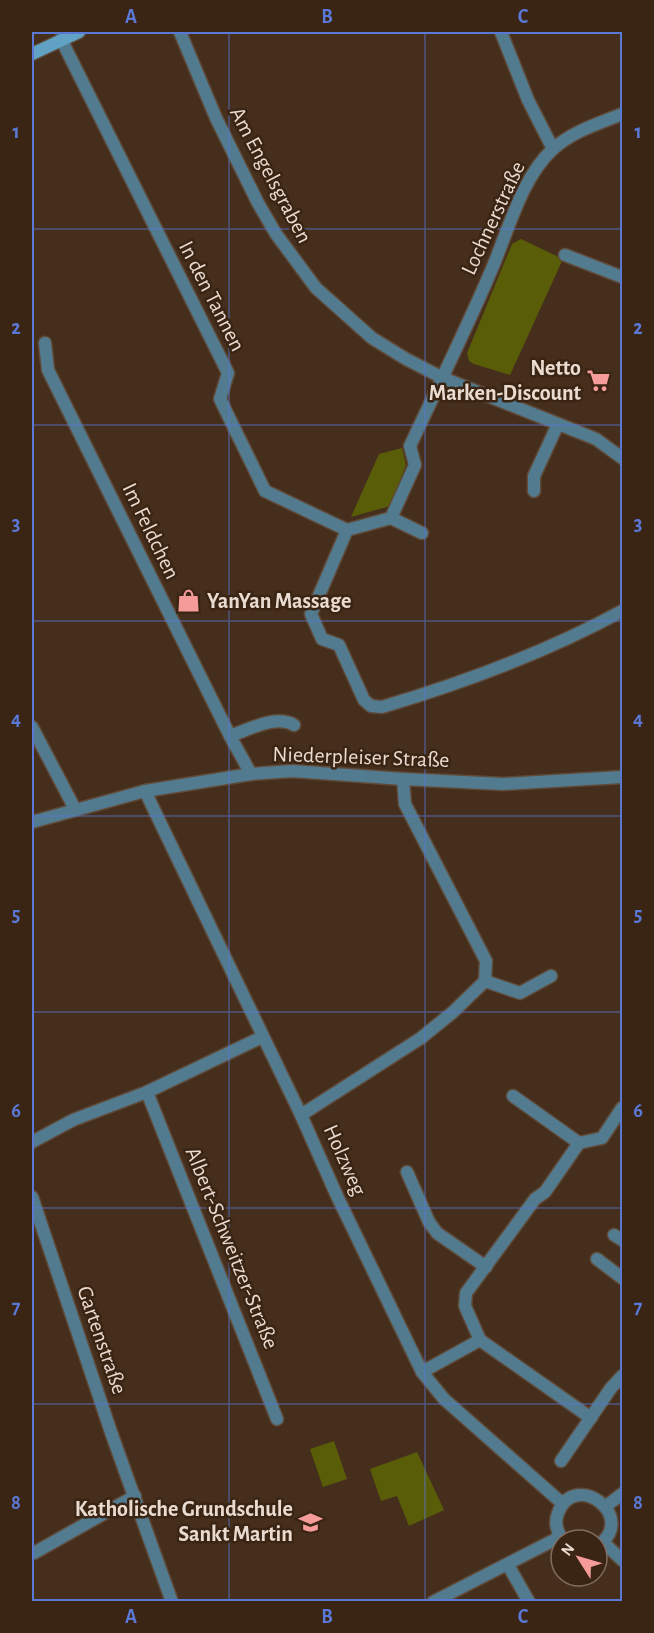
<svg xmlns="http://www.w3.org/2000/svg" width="654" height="1633" font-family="'Alegreya Sans',sans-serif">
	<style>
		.green { fill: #5a5d08 }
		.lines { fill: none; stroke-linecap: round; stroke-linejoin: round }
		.street-casing { stroke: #5f4a39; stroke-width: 15 }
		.secondary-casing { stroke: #5f4a39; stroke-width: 15 }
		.street { stroke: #537b90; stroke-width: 12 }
		.secondary { stroke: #61a2c4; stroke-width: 12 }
		.grid { fill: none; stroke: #5a78d6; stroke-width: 1.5; stroke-opacity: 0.55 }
		.labels { text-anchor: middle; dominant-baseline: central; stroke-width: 5; stroke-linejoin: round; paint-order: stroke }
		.street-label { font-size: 22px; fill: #eadbd0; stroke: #3a2413 }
		.poi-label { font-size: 22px; font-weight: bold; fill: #eadbd0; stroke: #3a2413; text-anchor: end }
		.neatline { fill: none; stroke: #5a78d6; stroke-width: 2 }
		.grid-label { font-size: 20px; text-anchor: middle; font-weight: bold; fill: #5a78d6 }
	</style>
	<rect width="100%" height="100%" fill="#452e1c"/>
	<g class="green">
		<path d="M521,239L563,259L510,375L474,364L469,361L467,353L512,244Z"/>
		<path d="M402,448L406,465L390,506L351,517L379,454Z"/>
		<path d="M334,1441L347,1479L323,1487L310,1449Z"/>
		<path d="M417,1452L444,1510L409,1526L397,1496L381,1501L370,1469Z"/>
	</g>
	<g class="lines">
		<defs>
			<g id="street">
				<path d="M180,32L216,118L258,203L276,234L316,288L372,338L406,359L443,378L596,439L622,458"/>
				<path d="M501,32L528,100L553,149"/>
				<path d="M61,39L228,373L220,399L265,491L347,530"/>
				<path d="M622,114C598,124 573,131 553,149C521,178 508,232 491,271C466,330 437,388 410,446L415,465L391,518L347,530L311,614L322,639L339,645L364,700L371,706L382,707C466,682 545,653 622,611"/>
				<path d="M565,255L622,277"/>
				<path d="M45,343L48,370L230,736L251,774"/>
				<path d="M534,491V476L558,424"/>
				<path d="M391,518L422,533"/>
				<path d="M32,727L75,809"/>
				<path d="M230,736C248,730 276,714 294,725"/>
				<path d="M403,779L405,804L486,961L485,981"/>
				<path d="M145,791L301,1115L337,1196L422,1372L444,1399L563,1504"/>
				<path d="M32,822L145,791L251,774L292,771L403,779L503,784L622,777"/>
				<path d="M147,1092L277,1419"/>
				<path d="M513,1096L579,1143"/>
				<path d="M301,1115L421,1038L453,1012L485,981L520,993L551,976"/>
				<path d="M32,1142L73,1120L147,1092L262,1037"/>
				<path d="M407,1172L429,1222L437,1233L486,1267"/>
				<path d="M32,1197L112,1435L172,1602"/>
				<path d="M614,1235L622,1240"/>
				<path d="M597,1259L622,1278"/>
				<path d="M480,1340L591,1418"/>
				<path d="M422,1372L480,1340L465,1306L466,1293L535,1199L545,1192L579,1143L602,1138L622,1108"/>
				<path d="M561,1461L611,1388L622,1376"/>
				<path d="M606,1506L622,1494"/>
				<path d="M563,1540C557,1532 554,1523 558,1513C575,1468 640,1518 597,1546"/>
				<path d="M603,1542L622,1560"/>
				<path d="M34,1553L135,1496"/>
				<path d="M508,1565L529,1602"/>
				<path d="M433,1602L560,1537"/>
			</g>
			<path id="secondary" d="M32,54L79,32"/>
		</defs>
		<use href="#street" class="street-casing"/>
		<use href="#secondary" class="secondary-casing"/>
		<use href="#street" class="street"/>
		<use href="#secondary" class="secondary"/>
	</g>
	<path class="grid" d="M229,32V1602M425,32V1602M32,229H622M32,425H622M32,621H622M32,816H622M32,1012H622M32,1208H622M32,1404H622"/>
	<defs>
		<symbol id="supermarket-bare" viewBox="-9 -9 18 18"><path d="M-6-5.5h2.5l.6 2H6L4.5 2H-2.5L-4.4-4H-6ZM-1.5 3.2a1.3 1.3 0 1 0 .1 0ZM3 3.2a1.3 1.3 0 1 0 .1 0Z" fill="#f59b99" stroke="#3a2413" stroke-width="2.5" paint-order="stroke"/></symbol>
		<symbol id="shop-bare" viewBox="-9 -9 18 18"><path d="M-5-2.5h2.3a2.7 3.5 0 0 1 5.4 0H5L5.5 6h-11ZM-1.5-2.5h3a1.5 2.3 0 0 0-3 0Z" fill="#f59b99" stroke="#3a2413" stroke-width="2.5" paint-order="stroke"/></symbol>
		<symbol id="school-bare" viewBox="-9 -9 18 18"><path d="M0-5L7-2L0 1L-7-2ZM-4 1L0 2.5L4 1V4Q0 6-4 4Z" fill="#f59b99" stroke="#3a2413" stroke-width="2.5" paint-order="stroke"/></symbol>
	</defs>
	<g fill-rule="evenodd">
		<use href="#supermarket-bare" x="582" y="364" width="33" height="33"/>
		<use href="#shop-bare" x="172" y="584" width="33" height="33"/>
		<use href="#school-bare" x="294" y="1506" width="33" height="33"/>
	</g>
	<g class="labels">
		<g class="street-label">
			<text transform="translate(271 175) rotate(62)">Am Engelsgraben</text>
			<text transform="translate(493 218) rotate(-65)">Lochnerstraße</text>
			<text transform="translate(212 296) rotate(63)">In den Tannen</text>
			<text transform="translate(151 531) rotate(64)">Im Feldchen</text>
			<text transform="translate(361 757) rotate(2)">Niederpleiser Straße</text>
			<text transform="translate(345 1160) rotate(66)">Holzweg</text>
			<text transform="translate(232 1248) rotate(68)">Albert-Schweitzer-Straße</text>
			<text transform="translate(102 1340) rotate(71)">Gartenstraße</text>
		</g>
		<g class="poi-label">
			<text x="581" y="368">Netto<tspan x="581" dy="25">Marken-Discount</tspan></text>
			<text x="207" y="601" text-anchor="start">YanYan Massage</text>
			<text x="293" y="1509">Katholische Grundschule<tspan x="293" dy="25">Sankt Martin</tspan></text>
		</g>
	</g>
	<rect width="654" height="1633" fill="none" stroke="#3a2413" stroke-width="66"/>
	<g transform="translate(579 1558) rotate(307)"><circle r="28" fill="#3a2413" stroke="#806d5f" stroke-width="1.5"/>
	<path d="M0-4.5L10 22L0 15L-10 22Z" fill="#f59b99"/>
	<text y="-9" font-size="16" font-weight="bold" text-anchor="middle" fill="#eadbd0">N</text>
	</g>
	<rect x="33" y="33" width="588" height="1567" class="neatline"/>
	<g class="grid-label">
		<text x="131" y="23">A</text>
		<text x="327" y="23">B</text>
		<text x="523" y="23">C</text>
		<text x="16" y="138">1</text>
		<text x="638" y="138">1</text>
		<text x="16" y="334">2</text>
		<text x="638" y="334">2</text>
		<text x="16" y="530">3</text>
		<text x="638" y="530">3</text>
		<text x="16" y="725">4</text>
		<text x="638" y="725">4</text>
		<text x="16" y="921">5</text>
		<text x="638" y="921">5</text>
		<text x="16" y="1117">6</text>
		<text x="638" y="1117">6</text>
		<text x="16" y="1313">7</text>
		<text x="638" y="1313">7</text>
		<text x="16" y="1509">8</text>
		<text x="638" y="1509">8</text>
		<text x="131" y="1623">A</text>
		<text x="327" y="1623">B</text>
		<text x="523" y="1623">C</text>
	</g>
</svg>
